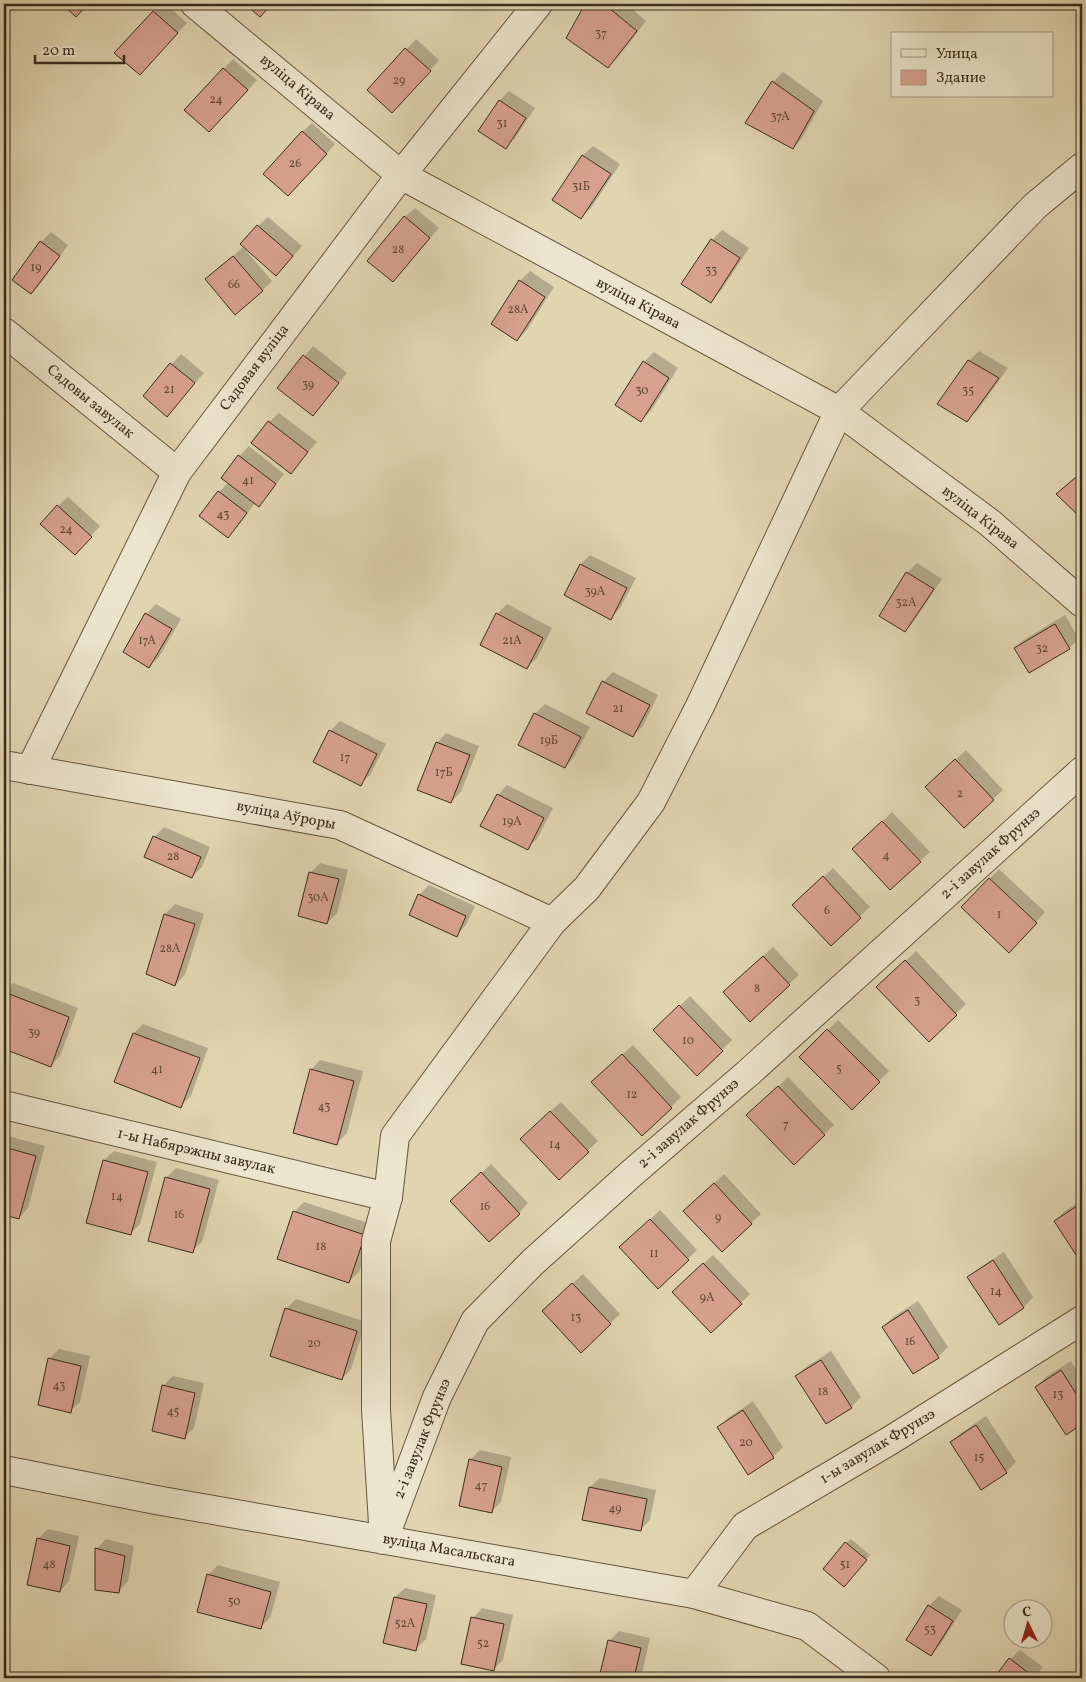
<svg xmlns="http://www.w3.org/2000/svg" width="1086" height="1682" font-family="Vollkorn,serif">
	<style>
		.shadow { fill: #0003 }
		.building { fill: #d7a18f; stroke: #3a2c1b }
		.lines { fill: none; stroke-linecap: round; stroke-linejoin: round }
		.minor-casing { stroke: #645640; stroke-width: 30 }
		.minor { stroke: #ece4cc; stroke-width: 28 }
		.labels { text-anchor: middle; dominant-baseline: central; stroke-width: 4.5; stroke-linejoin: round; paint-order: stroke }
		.number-label { font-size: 12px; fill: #614938 }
		.street-label { font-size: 15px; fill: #3a2c1b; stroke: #ece4cc }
	</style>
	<rect width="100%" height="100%" fill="#e1d5b1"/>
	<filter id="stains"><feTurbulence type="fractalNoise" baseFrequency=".004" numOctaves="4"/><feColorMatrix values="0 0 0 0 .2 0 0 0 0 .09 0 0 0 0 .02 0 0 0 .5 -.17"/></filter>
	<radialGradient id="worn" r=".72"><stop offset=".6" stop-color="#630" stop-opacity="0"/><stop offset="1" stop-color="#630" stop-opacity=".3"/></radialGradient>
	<g class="shadow">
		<path d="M162,4H166L187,23L149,64L116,53Z"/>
		<path d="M587,4H626L646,21L618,57L608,67L568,37Z"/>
		<path d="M416,39L439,60L401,102L369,90Z"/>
		<path d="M233,59L257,80L219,121L186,110Z"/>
		<path d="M783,72L823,101L802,138L793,148L747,122L773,82Z"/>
		<path d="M509,91L535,108L515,138L506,147L500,100Z"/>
		<path d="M312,123L335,144L298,185L302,132Z"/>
		<path d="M593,146L620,164L591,208L581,217L553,199L583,155Z"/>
		<path d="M415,208L439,228L393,280L405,217Z"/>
		<path d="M268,217L302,246L286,265L258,226Z"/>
		<path d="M722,230L749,248L720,292L710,301L683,283L712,240Z"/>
		<path d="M51,232L68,245L41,283L31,293L41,242Z"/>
		<path d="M243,247L272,281L262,291L207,279Z"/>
		<path d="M530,271L554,287L527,330L517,339L520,281Z"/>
		<path d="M313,346L347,373L313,414L279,388Z"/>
		<path d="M979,351L1008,368L977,411L967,420L969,361Z"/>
		<path d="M654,352L678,368L651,411L641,420L644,362Z"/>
		<path d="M181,354L204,373L167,415L144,395Z"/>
		<path d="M279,413L317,442L291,472L269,422Z"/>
		<path d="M249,446L284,474L268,495L258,505L255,503L238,526L228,536L219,492L229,482L239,456Z"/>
		<path d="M68,497L100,526L84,544L58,506Z"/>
		<path d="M590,555L636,578L620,608L611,618L581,564Z"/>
		<path d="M917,563L942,579L914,621L905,631L907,573Z"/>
		<path d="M4,580L11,586L4,595Z"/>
		<path d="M156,604L181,619L159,657L149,666L146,614Z"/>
		<path d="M507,604L552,628L537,658L527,667L497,614Z"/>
		<path d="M1065,615L1079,639L1069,648H1015L1025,639Z"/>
		<path d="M613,672L658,695L643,726L633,736L603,682Z"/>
		<path d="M545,704L590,727L574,757L565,767L535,714Z"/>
		<path d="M340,721L386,744L370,775L360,784L330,731Z"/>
		<path d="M446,733L479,746L461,792L451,802L437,743Z"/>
		<path d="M966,750L1003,790L964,826L936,778Z"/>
		<path d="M507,785L553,808L537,839L527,848L498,795Z"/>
		<path d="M892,812L930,852L920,861L863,840Z"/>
		<path d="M164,827L210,847L202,867L192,877L146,856L154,837Z"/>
		<path d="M320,863L348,870L337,913L327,923L310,873Z"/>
		<path d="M833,868L870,907L831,944L804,895Z"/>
		<path d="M999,869L1045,912L1018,941L963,907Z"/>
		<path d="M429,885L475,906L466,925L457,935L419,895Z"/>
		<path d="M175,904L204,914L185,975L175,985L148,973L165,914Z"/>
		<path d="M773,947L799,975L750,1020L734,983Z"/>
		<path d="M916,951L966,1004L929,1040L878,988Z"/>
		<path d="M13,983L78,1008L60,1056L51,1065L4,1048V992Z"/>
		<path d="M690,996L732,1040L697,1074L655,1030Z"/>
		<path d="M838,1020L889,1071L852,1108L801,1057Z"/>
		<path d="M143,1024L208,1048L191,1096L181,1106L134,1033Z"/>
		<path d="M633,1045L681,1097L642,1135L603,1072Z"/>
		<path d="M320,1060L363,1071L347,1133L337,1143L311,1070Z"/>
		<path d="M788,1077L834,1125L824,1134L758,1106Z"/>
		<path d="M561,1102L598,1141L559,1178L531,1129Z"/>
		<path d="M4,1135L45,1146L28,1208L19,1218L4,1214Z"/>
		<path d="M114,1151L157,1162L140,1224L130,1234L104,1160Z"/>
		<path d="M491,1164L528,1203L519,1213L462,1191Z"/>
		<path d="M176,1168L219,1180L202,1242L192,1251L166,1178Z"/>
		<path d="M724,1174L761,1214L722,1250L695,1202Z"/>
		<path d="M1082,1200V1262L1055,1221L1065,1211Z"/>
		<path d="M304,1202L374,1225L359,1272L349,1281L294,1212Z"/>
		<path d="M660,1210L697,1250L688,1259L631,1238Z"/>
		<path d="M1004,1252L1033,1297L1024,1307L999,1323L969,1277L979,1268Z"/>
		<path d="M713,1255L750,1294L741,1303L684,1282Z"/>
		<path d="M583,1274L620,1314L610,1323L553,1302Z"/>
		<path d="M296,1299L366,1322L351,1369L342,1379L286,1309Z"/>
		<path d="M918,1301L948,1347L938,1357L913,1373L883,1327L893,1317Z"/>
		<path d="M59,1349L90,1356L80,1402L70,1411L49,1359Z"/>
		<path d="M831,1351L861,1397L851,1407L826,1422L796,1376L806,1367Z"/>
		<path d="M1071,1361L1082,1379V1422L1066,1433L1036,1387L1046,1377Z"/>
		<path d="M173,1376L204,1383L194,1428L184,1438L163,1386Z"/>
		<path d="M753,1401L783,1447L773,1457L719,1427L728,1418Z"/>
		<path d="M986,1416L1016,1462L1006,1472L981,1488L951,1442L961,1433Z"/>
		<path d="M480,1450L511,1457L501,1502L491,1512L470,1460Z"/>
		<path d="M600,1478L656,1490L650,1520L640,1530L590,1487Z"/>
		<path d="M48,1529L79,1536L69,1581L60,1591L38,1539Z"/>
		<path d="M106,1539L134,1546L128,1581L119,1591L96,1589L97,1548Z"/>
		<path d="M851,1539L870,1555L849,1581L846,1543Z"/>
		<path d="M218,1565L280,1582L270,1618L260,1627L208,1575Z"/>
		<path d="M405,1588L436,1595L426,1639L416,1649L395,1597Z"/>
		<path d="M939,1596L962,1610L940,1645L931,1654L929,1606Z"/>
		<path d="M482,1608L513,1615L503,1660L493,1670L473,1618Z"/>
		<path d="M619,1631L650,1638L641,1678H600L609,1641Z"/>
		<path d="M1020,1650L1043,1667L1035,1678H996L1010,1659Z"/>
	</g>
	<g class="building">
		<path d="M62,4H88L76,17Z"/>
		<path d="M245,4H272L260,17Z"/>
		<path d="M585,4H604L637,31L608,68L566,38Z"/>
		<path d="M153,11L178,33L140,75L114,53Z"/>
		<path d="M405,48L431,71L392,113L367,90Z"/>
		<path d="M223,68L248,90L209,132L184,110Z"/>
		<path d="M772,81L814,111L793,149L745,123Z"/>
		<path d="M499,100L526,118L506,149L478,131Z"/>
		<path d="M302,131L327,154L288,196L263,174Z"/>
		<path d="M582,155L611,174L581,219L552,200Z"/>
		<path d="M404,216L430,238L393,282L367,261Z"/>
		<path d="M257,225L293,256L276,276L240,244Z"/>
		<path d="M711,239L740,258L711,303L681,284Z"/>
		<path d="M40,241L60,256L31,294L12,280Z"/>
		<path d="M233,256L263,291L235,315L205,279Z"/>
		<path d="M519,280L545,297L517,341L491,324Z"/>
		<path d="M303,355L339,383L313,416L277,388Z"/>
		<path d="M968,360L999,378L967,422L937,404Z"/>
		<path d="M643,361L669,378L641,422L615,405Z"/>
		<path d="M170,363L195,383L167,417L143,396Z"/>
		<path d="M268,421L308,452L291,474L251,443Z"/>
		<path d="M238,455L276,484L259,507L221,478Z"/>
		<path d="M1082,472V512L1079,516L1056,494Z"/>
		<path d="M218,491L247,513L228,538L199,516Z"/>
		<path d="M57,505L92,537L75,555L40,524Z"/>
		<path d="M580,564L627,588L611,620L564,595Z"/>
		<path d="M906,572L934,589L905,632L879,616Z"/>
		<path d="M145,613L172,629L149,668L123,652Z"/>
		<path d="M496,613L543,638L527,669L480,645Z"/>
		<path d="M1055,624L1070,649L1029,673L1014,648Z"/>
		<path d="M602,681L650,705L633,737L586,713Z"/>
		<path d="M534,713L581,737L565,768L518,745Z"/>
		<path d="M329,730L377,754L361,786L313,762Z"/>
		<path d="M436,742L470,755L451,803L417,790Z"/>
		<path d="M955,759L994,800L964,828L925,787Z"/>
		<path d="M497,794L544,818L528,850L480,826Z"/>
		<path d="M882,821L921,862L890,890L852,849Z"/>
		<path d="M153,836L201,857L192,878L144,857Z"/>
		<path d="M309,872L339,879L327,924L298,916Z"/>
		<path d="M823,876L861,918L831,946L792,905Z"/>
		<path d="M989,878L1037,923L1009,953L961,907Z"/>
		<path d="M418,894L466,916L457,937L409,915Z"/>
		<path d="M164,914L195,924L175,986L146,974Z"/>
		<path d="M763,956L790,985L750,1022L723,992Z"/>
		<path d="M905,960L957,1015L929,1042L876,987Z"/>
		<path d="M4,992L69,1017L51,1067L4,1049Z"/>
		<path d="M679,1005L723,1051L697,1076L653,1030Z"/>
		<path d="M827,1029L880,1082L852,1110L799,1057Z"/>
		<path d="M133,1033L200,1058L181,1108L114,1082Z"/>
		<path d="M622,1054L672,1108L642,1136L591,1082Z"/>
		<path d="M310,1069L354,1081L337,1145L293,1133Z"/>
		<path d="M778,1086L825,1135L794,1165L746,1115Z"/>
		<path d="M550,1111L589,1152L559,1180L520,1139Z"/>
		<path d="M4,1147L36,1156L19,1219L4,1215Z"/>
		<path d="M103,1160L148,1172L131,1235L86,1223Z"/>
		<path d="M481,1172L520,1214L489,1242L450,1201Z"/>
		<path d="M165,1177L210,1189L193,1253L148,1241Z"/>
		<path d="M714,1183L752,1224L722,1252L683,1211Z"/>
		<path d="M1080,1204L1082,1208V1264L1054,1221Z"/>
		<path d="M293,1211L365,1235L349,1283L277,1259Z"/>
		<path d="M650,1219L689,1260L658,1289L619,1247Z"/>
		<path d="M993,1260L1024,1308L999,1325L967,1277Z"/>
		<path d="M703,1263L742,1304L711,1333L672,1292Z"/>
		<path d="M572,1283L611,1324L581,1353L542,1311Z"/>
		<path d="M285,1308L357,1331L342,1380L270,1356Z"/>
		<path d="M908,1310L939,1358L913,1374L882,1327Z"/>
		<path d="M48,1358L81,1366L71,1413L38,1405Z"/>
		<path d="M821,1360L852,1408L826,1424L795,1376Z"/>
		<path d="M1061,1370L1082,1403V1424L1066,1435L1035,1387Z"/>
		<path d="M162,1385L195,1393L185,1439L152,1431Z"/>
		<path d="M743,1410L774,1458L748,1475L717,1427Z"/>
		<path d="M976,1425L1007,1473L981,1490L950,1442Z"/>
		<path d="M469,1459L502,1467L492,1513L459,1506Z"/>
		<path d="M589,1487L647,1499L641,1531L582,1520Z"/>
		<path d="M37,1538L70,1546L60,1592L27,1585Z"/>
		<path d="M845,1542L867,1560L844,1587L823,1569Z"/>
		<path d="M95,1548L125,1556L119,1593L95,1590Z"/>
		<path d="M207,1574L271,1592L261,1629L197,1612Z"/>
		<path d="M394,1597L427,1604L416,1651L383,1643Z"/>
		<path d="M928,1605L953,1621L931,1656L906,1640Z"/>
		<path d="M471,1617L504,1624L494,1671L461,1664Z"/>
		<path d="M608,1640L641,1648L634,1678H599Z"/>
		<path d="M1009,1658L1035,1678H994Z"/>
	</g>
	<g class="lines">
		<defs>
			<g id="minor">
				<path d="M195,4L401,175L839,411L990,523L1082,603"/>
				<path d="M4,332L177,472"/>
				<path d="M4,765L340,825L552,922"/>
				<path d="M30,770L177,472L401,175L538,4"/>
				<path d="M4,1105L388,1197"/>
				<path d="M4,1470L156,1500L694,1594L807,1626L876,1678"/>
				<path d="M387,1531L437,1397L475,1321L533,1262L632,1173L747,1074L1082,771"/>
				<path d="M384,1540L376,1410V1241L388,1197L395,1136L552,922L587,888L651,802L700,706L839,411L1035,206L1082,167"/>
				<path d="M694,1594L745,1526L891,1440L1082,1320"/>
			</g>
		</defs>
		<use href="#minor" class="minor-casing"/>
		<use href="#minor" class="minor"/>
	</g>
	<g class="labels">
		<g class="number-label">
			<text x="601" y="34">37</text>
			<text x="399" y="81">29</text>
			<text x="216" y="100">24</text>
			<text x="780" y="117">37А</text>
			<text x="502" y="124">31</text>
			<text x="295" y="164">26</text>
			<text x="581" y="187">31Б</text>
			<text x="398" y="250">28</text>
			<text x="36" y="268">19</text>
			<text x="711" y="271">33</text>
			<text x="234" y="285">66</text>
			<text x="518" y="310">28А</text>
			<text x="308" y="385">39</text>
			<text x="169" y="390">21</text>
			<text x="642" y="391">30</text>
			<text x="968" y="391">35</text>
			<text x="248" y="481">41</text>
			<text x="223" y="515">43</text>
			<text x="66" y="530">24</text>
			<text x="595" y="592">39А</text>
			<text x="906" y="603">32А</text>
			<text x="147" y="641">17А</text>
			<text x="512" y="641">21А</text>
			<text x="1042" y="649">32</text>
			<text x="618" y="709">21</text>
			<text x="549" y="741">19Б</text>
			<text x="345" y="758">17</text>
			<text x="444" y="773">17Б</text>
			<text x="960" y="794">2</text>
			<text x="512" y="822">19А</text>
			<text x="886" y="856">4</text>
			<text x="173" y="857">28</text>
			<text x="318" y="898">30А</text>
			<text x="827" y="911">6</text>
			<text x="999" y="915">1</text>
			<text x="170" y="949">28А</text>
			<text x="757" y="989">8</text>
			<text x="917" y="1001">3</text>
			<text x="34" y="1033">39</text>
			<text x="688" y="1041">10</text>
			<text x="839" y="1069">5</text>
			<text x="157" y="1070">41</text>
			<text x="632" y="1095">12</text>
			<text x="324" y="1107">43</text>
			<text x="786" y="1125">7</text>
			<text x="555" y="1145">14</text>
			<text x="117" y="1197">14</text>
			<text x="485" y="1207">16</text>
			<text x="179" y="1215">16</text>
			<text x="718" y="1218">9</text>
			<text x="321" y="1247">18</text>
			<text x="654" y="1254">11</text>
			<text x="996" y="1292">14</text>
			<text x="707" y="1298">9А</text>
			<text x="576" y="1318">13</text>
			<text x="910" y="1342">16</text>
			<text x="314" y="1344">20</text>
			<text x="59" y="1386">43</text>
			<text x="823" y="1392">18</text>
			<text x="1058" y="1395">13</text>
			<text x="173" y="1412">45</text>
			<text x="746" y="1443">20</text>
			<text x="979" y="1458">15</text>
			<text x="481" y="1486">47</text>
			<text x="615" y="1509">49</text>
			<text x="49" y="1565">48</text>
			<text x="845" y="1565">51</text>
			<text x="234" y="1602">50</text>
			<text x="405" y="1624">52А</text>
			<text x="930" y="1630">53</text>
			<text x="483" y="1644">52</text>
		</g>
		<g class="street-label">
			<text transform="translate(297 88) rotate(40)">вуліца Кірава</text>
			<text transform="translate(638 304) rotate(28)">вуліца Кірава</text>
			<text transform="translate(255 368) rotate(-53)">Садовая вуліца</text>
			<text transform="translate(90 402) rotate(39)">Садовы завулак</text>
			<text transform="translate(980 518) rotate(38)">вуліца Кірава</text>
			<text transform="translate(286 816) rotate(11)">вуліца Аўроры</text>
			<text transform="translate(991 854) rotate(-42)">2-і завулак Фрунзэ</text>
			<text transform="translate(689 1124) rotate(-41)">2-і завулак Фрунзэ</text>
			<text transform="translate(196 1152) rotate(13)">1-ы Набярэжны завулак</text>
			<text transform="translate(423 1439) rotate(-68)">2-і завулак Фрунзэ</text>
			<text transform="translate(878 1447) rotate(-31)">1-ы завулак Фрунзэ</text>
			<text transform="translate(449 1551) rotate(10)">вуліца Масальскага</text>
		</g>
	</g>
	<rect width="1086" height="1682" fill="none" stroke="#e1d5b1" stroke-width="20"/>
	<rect x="5" y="5" width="1076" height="1672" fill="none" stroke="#3a2c1b" stroke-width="2.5"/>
	<rect x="10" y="10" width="1066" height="1662" fill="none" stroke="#3a2c1b"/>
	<rect x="891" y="32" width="162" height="65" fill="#ece4cc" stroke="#a59a85"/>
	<rect x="901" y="49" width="25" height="8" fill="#ece4cc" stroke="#a59a85"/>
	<text x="936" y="58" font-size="15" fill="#3a2c1b">Улица</text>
	<rect x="901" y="70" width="25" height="15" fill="#d7a18f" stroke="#a59a85"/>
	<text x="936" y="82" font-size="15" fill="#3a2c1b">Здание</text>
	<g transform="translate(1028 1624) rotate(355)"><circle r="24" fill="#ece4cc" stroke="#a59a85"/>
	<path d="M0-4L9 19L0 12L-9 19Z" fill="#8f2418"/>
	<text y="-8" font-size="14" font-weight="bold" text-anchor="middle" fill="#3a2c1b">С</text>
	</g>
	<path d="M35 55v8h89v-8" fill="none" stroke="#3a2c1b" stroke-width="2.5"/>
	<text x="42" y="55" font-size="15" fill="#3a2c1b" stroke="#ece4cc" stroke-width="4" paint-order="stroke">20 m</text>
	<rect width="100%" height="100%" filter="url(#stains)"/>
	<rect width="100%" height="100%" fill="url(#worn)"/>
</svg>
